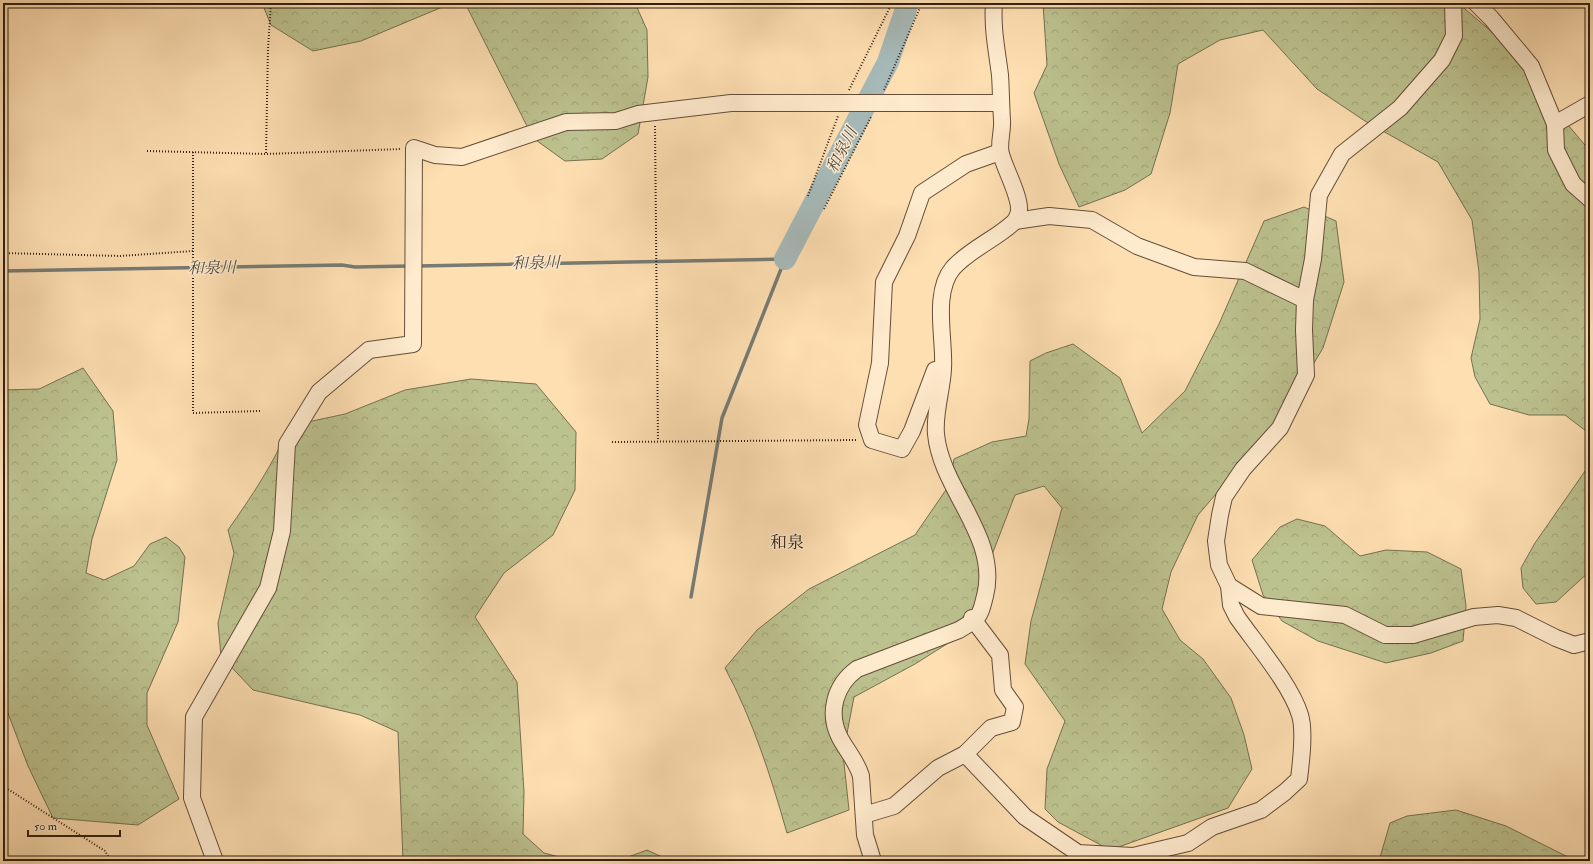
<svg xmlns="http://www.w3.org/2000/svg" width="1593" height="864" font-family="'IM FELL Double Pica','Noto Serif JP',serif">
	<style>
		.forest { fill: url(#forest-crowns); stroke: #767050 }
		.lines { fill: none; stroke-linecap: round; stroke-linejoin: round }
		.stream { stroke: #777b75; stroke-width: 3.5 }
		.river { stroke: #a6b9b8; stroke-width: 22 }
		.minor-casing { stroke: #644e39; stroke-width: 18 }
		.path { stroke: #301e11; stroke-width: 2; stroke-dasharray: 1 2; stroke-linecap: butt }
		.minor { stroke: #feeacd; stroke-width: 16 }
		.labels { text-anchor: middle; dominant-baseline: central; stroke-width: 3; stroke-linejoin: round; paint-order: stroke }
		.water-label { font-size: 16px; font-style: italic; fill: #534c43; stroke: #feeacd }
		.quarter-label { font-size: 17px; fill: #301e11; stroke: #feeacd }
	</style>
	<defs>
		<pattern id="forest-crowns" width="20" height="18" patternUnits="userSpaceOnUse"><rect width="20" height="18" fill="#bcc28f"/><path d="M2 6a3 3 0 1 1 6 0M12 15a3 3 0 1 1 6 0" fill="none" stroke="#a2a67a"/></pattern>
	</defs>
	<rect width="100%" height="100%" fill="#fedfb2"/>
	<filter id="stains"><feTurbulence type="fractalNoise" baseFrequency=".005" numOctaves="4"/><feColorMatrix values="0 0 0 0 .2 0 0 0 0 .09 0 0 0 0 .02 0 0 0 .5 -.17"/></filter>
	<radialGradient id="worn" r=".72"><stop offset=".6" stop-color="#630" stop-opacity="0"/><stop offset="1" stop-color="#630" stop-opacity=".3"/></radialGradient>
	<g class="forest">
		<path d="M262,3H452L361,41L313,51L271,25Z"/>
		<path d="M465,3H635L647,30L648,77L638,134L602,159L565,161L533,138Z"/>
		<path d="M1043,3H1458L1528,63L1557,112L1590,151V447L1586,431L1565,415H1529L1490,404L1475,377L1471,358L1480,319L1479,272L1472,220L1438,162L1365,121L1317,89L1263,30L1220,40L1178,64L1170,113L1151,174L1125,190L1079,207L1059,164L1034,93L1047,65Z"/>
		<path d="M1304,207L1336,221L1344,282L1323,348L1281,418L1198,515L1171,572L1162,609L1180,640L1203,659L1231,698L1244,735L1252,769L1228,808L1110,850L1058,822L1045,809L1047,769L1065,721L1025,664L1031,621L1062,508L1044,486L1015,495L978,591L969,630L915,664L854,697L843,754L849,810L787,833C771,777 753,720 725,668L757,630L809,589L915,535L950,484L954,459L992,442L1026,436L1029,419L1030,361L1046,353L1073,344L1120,378L1142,433L1185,391L1219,324L1264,221Z"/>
		<path d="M83,368L113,411L117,460L92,539L86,573L104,580L134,566L150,544L166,537L179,547L185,557L178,622L147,693V725L179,799L138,825L53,818L28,766L3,700V390L39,389Z"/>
		<path d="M471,379L536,384L576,432L575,490L553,535L504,573L475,617L517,682L524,792L523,834L544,853L574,861H403L398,732L360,715L253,690L221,656L218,623L234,553L228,530C251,497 274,464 289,426L345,414L405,390Z"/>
		<path d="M1590,464V571L1556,602L1536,604L1523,588L1521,568L1535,543Z"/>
		<path d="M1297,519L1325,526L1360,556L1386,550L1427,552L1461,569L1466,606L1463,641L1431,653L1386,663L1318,641L1282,621L1263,595L1252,560L1280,527Z"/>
		<path d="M1456,810L1506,826L1576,861H1379L1390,823L1407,816Z"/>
		<path d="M647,850L671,861H617L620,860Z"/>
	</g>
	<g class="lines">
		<g class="stream">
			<path d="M418,266L785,259L722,418L691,597"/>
			<path d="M3,271L342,265L355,267L410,266"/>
		</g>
		<path class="river" d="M785,259L888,62L908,3"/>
		<defs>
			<g id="minor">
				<path d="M1476,3L1491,18L1531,66L1555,124L1556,150L1573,184L1590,199"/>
				<path d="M1555,124L1590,104"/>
				<path d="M1015,221L1049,216L1092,220L1137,246L1194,267L1245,271L1305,300L1313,259L1319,195L1342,154L1400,108L1442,60L1454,36L1453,3"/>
				<path d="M935,370L912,431L902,449L872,440L867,425L880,363L884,282L907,236L922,193L966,164L1000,152"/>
				<path d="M1229,586L1261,606L1345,615L1385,635H1413L1474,617L1498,615L1516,618L1556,638L1574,645L1590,641"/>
				<path d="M965,754L1025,817L1078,853L1133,856L1188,843L1212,827L1261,810L1285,792L1299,779C1301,762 1305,731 1300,715C1291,685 1256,644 1237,617L1231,605L1229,586L1219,565L1216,541L1220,515L1224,497L1243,469L1280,428L1306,375L1304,330L1305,300"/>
				<path d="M864,815L894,806L938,768L965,754L991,728L1012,722L1015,707L1003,690L1000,655L972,618"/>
				<path d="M215,861L192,798L194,717L268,588L282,531L287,444L319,392L369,350L413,344L414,148L435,155L462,157L566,122L616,121L638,114L731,103H1001"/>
				<path d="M873,861L865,835L861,776C857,762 847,751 840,738C827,713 835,685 857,669L959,630C965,626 974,622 978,616C982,611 983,603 985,596C1000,537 941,490 936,434C934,413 942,390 943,369C945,339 932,293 953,268C970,249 996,239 1014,222C1016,220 1019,214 1019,210C1020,196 1005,169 1001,154C998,144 1003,131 1002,120C1001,105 1001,90 1000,75C997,51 992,28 994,3"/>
			</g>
		</defs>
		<use href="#minor" class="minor-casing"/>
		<g class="path">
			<path d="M849,90L892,3"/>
			<path d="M884,90L922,3"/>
			<path d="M655,126L658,441"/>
			<path d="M147,151L266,154L401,149"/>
			<path d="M193,152V413L260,411"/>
			<path d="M266,153L268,49L271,3"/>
			<path d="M808,196L838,116"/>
			<path d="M824,209L871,117"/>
			<path d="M3,253L120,256L193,251"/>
			<path d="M612,442L857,440"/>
			<path d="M3,786L105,851L111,861"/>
		</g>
		<use href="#minor" class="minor"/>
	</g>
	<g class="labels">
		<g class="water-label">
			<text transform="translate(842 150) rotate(-63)">和泉川</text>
			<text transform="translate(536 263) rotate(-1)">和泉川</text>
			<text transform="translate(212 268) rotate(-1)">和泉川</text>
		</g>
		<g class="quarter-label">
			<text x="787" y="542">和泉</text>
		</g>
	</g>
	<rect width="1593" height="864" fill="none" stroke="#fedfb2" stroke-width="16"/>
	<rect x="4" y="4" width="1585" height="856" fill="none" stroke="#301e11" stroke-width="2"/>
	<rect x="8" y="8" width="1577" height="848" fill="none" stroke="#301e11"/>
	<path d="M28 830v6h92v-6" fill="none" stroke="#301e11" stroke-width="2"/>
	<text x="34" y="830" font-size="12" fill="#301e11" stroke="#feeacd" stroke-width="3" paint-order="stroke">50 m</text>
	<rect width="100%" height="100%" filter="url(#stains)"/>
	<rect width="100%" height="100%" fill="url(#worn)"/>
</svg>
